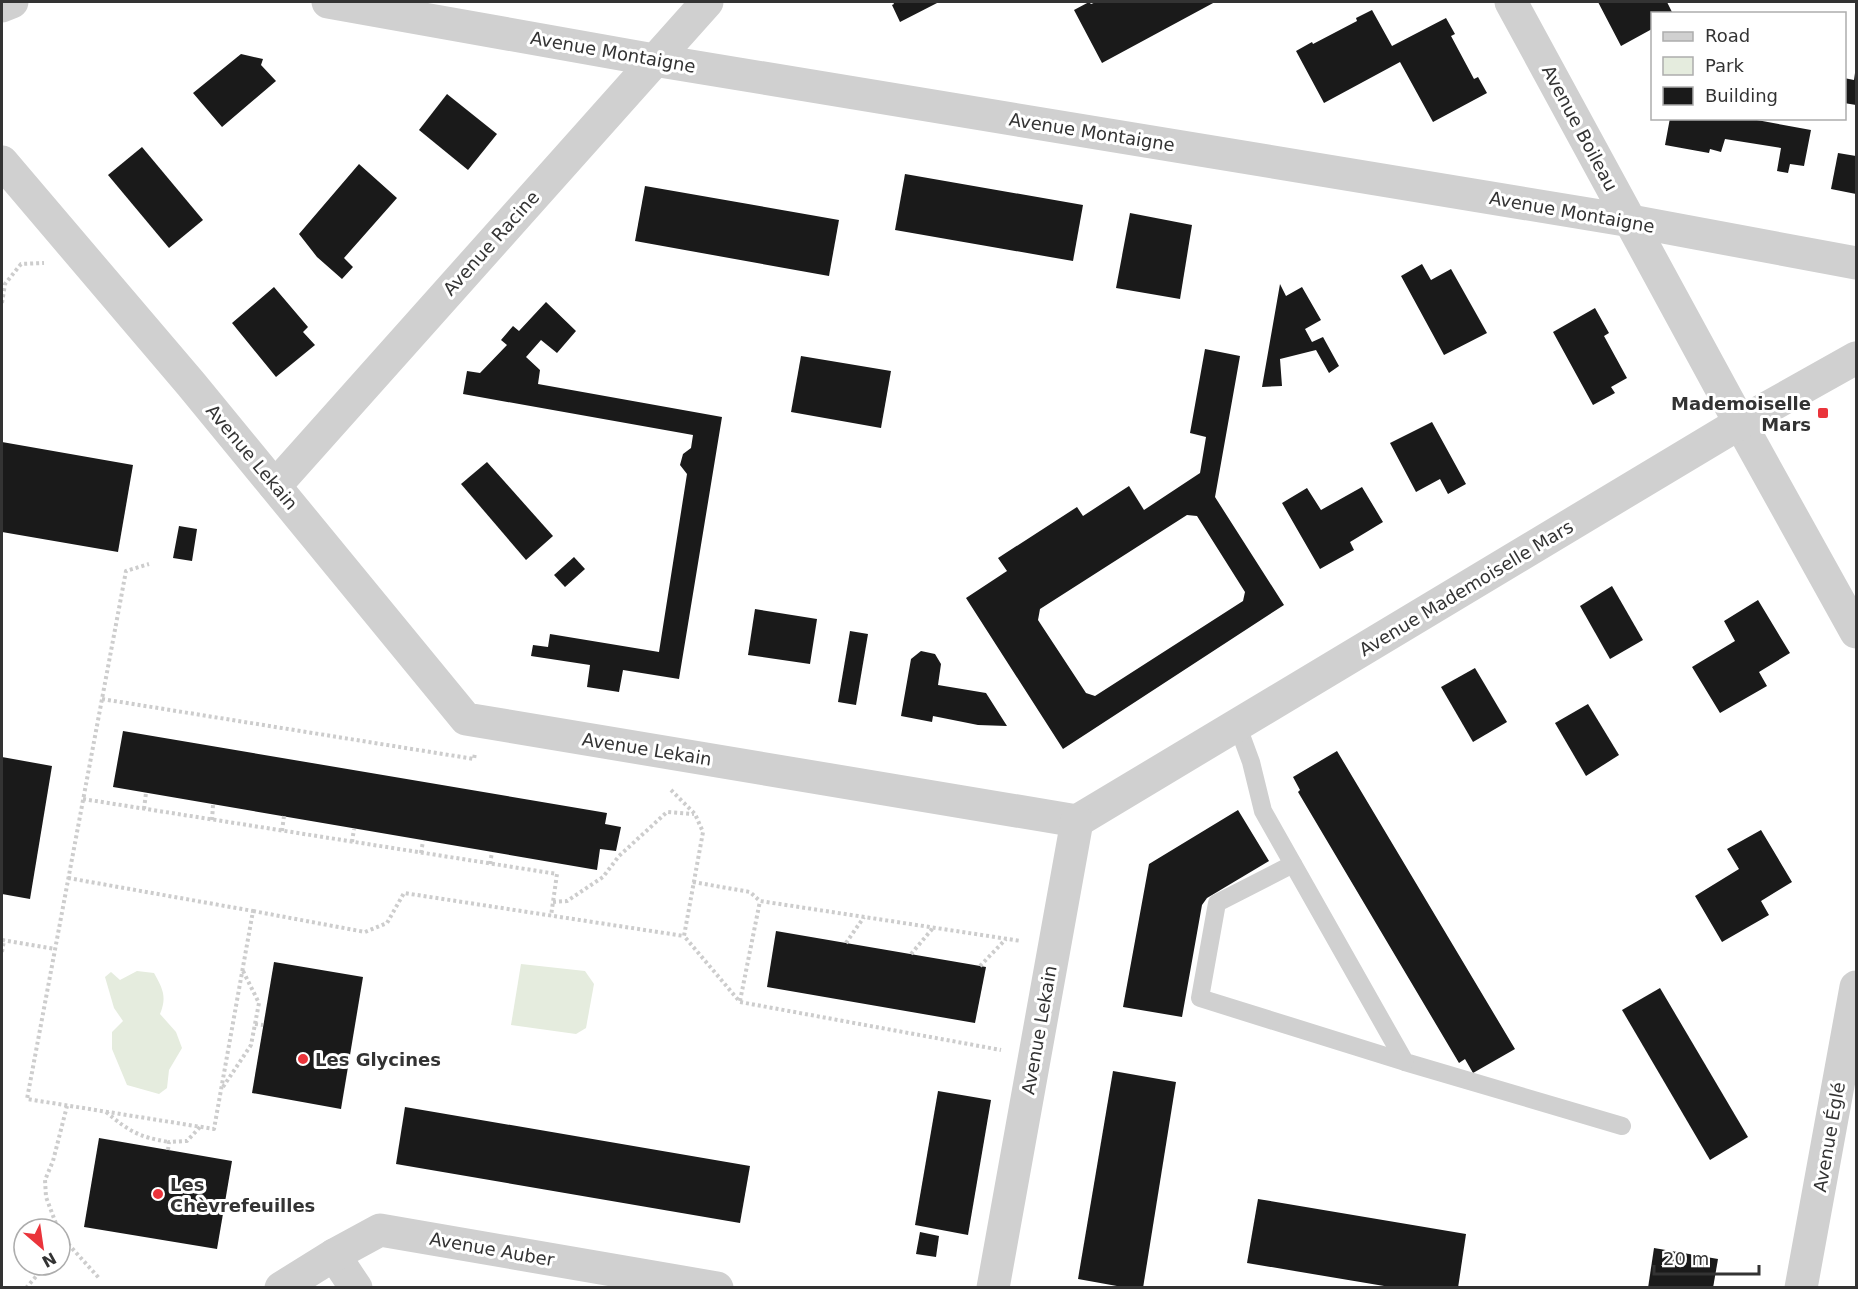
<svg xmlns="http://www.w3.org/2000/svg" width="1858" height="1289" font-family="'DejaVu Sans',sans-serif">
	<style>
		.green { fill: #e5ecde }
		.building { fill: #1a1a1a; fill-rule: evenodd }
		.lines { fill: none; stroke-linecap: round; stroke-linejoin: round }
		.path { stroke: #cdcdcd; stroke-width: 4; stroke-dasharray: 3 3; stroke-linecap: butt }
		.lane { stroke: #d0d0d0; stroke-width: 18 }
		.street { stroke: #d0d0d0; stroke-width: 33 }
		.poi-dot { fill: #ea343b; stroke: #fff; stroke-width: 2 }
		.labels { text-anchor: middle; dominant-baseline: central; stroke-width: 6; stroke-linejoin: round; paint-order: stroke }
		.street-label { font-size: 18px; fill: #333; stroke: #fff }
		.poi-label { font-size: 18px; font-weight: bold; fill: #333; stroke: #fff; text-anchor: start }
	</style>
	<rect width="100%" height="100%" fill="#fff"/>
	<g class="green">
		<path d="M521,964L585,971L594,984L586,1028L576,1034L511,1025Z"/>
		<path d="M137,971L154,973C163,989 167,997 160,1014L176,1032L182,1048L169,1070L167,1088L159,1094L127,1085L112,1049V1032L123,1021L114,1008L105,977L111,972L120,980Z"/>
	</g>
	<g class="building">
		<path d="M893,2H939L900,22L892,5L894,4Z"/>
		<path d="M1089,2L1091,4L1096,2H1215L1102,63L1074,10Z"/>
		<path d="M1598,2H1667L1673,14H1652V29L1621,46Z"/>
		<path d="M1372,10L1392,46L1446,18L1455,34L1451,36L1474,79L1478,77L1487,93L1433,122L1400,62L1324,103L1296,51L1312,42L1313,44L1357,21L1356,18Z"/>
		<path d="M241,54L263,59L261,65L276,81L222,127L193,93Z"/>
		<path d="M1855,73H1856V105L1844,103V78L1854,80Z"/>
		<path d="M447,94L497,134L468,170L419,130Z"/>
		<path d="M1670,118H1746L1811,130L1804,166L1790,164L1788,173L1777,171L1781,148L1725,139L1721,152L1710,149L1709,153L1665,145Z"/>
		<path d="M142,147L203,220L169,248L108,175Z"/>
		<path d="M1838,153L1856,156V194L1831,189Z"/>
		<path d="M359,164L397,198L344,258L353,267L342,279L317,257L299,234Z"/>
		<path d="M905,174L1083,205L1073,261L895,230Z"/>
		<path d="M645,186L839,220L829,276L635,241Z"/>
		<path d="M1130,213L1192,225L1180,299L1116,288Z"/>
		<path d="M1422,264L1431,280L1451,269L1487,333L1444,355L1401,276Z"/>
		<path d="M1280,284L1286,296L1302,287L1321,320L1305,329L1312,342L1323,337L1339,366L1329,373L1316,350L1280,359L1282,386L1262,387Z"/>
		<path d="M274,287L308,327L303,332L315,345L276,377L232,323Z"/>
		<path d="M546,302L576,331L557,353L541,340L526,357L540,370L538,384L722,417L679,679L623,670L619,692L587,687L590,665L531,656L533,645L548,647L550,634L659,652L687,474L680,465L683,454L691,448L693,435L463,394L467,371L480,373L507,345L501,340L513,326L519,331Z"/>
		<path d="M1595,308L1609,333L1604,336L1627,378L1611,387L1615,393L1593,405L1553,332Z"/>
		<path d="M1205,349L1240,356L1215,497L1284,605L1063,749L966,598L1007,571L998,558L1077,507L1083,516L1129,486L1144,510L1200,473L1206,437L1190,433ZM1187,515L1197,516L1245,592L1243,601L1095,696L1086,693L1038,620L1040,609Z"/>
		<path d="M801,356L891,371L881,428L791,412Z"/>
		<path d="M1432,422L1466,484L1448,494L1440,479L1416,492L1390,443Z"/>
		<path d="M2,442L133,465L118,552L2,532Z"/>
		<path d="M487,462L553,536L526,560L461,484Z"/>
		<path d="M1362,487L1383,522L1350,542L1354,550L1320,569L1282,503L1307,488L1321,510Z"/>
		<path d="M179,526L197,529L192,561L173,558Z"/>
		<path d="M574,557L585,569L565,587L554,575Z"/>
		<path d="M1612,586L1643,640L1610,659L1580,606Z"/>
		<path d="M1758,600L1790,653L1759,672L1767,686L1720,713L1692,667L1735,641L1724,621Z"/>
		<path d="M755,609L817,619L810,664L748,655Z"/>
		<path d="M850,631L868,634L856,705L838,702Z"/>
		<path d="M921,651L935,654L941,664L938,685L986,693L1007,726L978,725L933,716L932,722L901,716L911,659Z"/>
		<path d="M1475,668L1507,722L1473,742L1441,687Z"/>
		<path d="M1588,704L1619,755L1586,776L1555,723Z"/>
		<path d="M123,731L607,813L605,824L621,827L616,851L600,849L597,870L113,787Z"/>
		<path d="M1337,751L1515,1049L1473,1073L1465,1059L1459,1063L1298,792L1300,790L1293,777Z"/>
		<path d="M2,757L52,766L30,899L2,894Z"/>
		<path d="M1238,810L1269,861L1207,898L1202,905L1182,1017L1123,1007L1149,864Z"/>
		<path d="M1761,830L1792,882L1761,901L1769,915L1722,942L1695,896L1739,869L1727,849Z"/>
		<path d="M776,931L986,967L975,1023L767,987Z"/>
		<path d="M274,962L363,977L341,1109L252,1093Z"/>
		<path d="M1660,988L1748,1137L1710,1160L1622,1010Z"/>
		<path d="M1113,1071L1176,1082L1143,1288H1128L1078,1279Z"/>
		<path d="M938,1091L991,1100L968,1235L915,1225Z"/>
		<path d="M405,1107L750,1166L740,1223L396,1164Z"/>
		<path d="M99,1138L232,1161L217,1249L84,1227Z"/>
		<path d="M1258,1199L1466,1234L1458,1288H1396L1247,1263Z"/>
		<path d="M920,1232L939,1236L936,1257L916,1254Z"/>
		<path d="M1654,1248L1718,1259L1713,1288H1648Z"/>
	</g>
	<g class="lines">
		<g class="path">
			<path d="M2,303L5,284L21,264L44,263"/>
			<path d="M102,699L474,759L475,753"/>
			<path d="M671,790L695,814L703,832L684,936L740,1002L1001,1050"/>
			<path d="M83,799L557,874L551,916"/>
			<path d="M144,809L146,793"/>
			<path d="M212,820L213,805"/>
			<path d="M282,831L284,816"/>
			<path d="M352,842L354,829"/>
			<path d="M421,853L423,841"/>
			<path d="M490,864L492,852"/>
			<path d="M68,878L253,911L214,1129L27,1099L126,571L149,564"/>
			<path d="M693,882L750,892L760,901L1021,941"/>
			<path d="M553,902L567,901L603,877L619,856L667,812L694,814"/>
			<path d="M253,911L365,932L387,923L404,893L684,936"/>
			<path d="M2,940L55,949"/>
			<path d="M846,943L864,917"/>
			<path d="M2,952L4,940"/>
			<path d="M911,954L933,928"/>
			<path d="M980,966L1006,939"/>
			<path d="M740,1001L760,901"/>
			<path d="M255,1024L263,1025"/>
			<path d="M223,1087L251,1045L259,1003L242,969"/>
			<path d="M106,1112C129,1131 138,1137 169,1142"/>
			<path d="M168,1150L169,1142L187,1141L200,1127"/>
			<path d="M58,1229L46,1197L45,1180L53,1161L67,1106"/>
			<path d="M60,1235L99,1278"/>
			<path d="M26,1288L46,1265"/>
		</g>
		<g class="lane">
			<path d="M1237,724L1251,762L1263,811L1405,1062L1622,1126"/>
			<path d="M1293,864L1217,903L1200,998L1405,1062"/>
		</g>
		<g class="street">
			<path d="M328,2L654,60L1631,221L1856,263"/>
			<path d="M1511,2L1740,423L1856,632"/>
			<path d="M2,6L12,2"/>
			<path d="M2,162L191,384L466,719L1077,821"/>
			<path d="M275,486L707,2"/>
			<path d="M1077,821L1740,423L1856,358"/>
			<path d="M334,1255L356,1288"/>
			<path d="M281,1288L334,1255L380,1230L717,1288"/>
			<path d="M993,1288L1077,821"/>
			<path d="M1801,1288L1856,987"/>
		</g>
	</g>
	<g class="poi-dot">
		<rect x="1817" y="407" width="12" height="12" rx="3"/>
		<circle cx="303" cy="1059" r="6"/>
		<circle cx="158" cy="1194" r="6"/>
	</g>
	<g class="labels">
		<g class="street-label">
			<text transform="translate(613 52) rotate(10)">Avenue Montaigne</text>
			<text transform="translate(1580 128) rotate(62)">Avenue Boileau</text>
			<text transform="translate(1092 132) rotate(9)">Avenue Montaigne</text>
			<text transform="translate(1572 212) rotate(10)">Avenue Montaigne</text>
			<text transform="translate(491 243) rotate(-48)">Avenue Racine</text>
			<text transform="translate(252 457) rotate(50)">Avenue Lekain</text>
			<text transform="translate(1466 588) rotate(-31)">Avenue Mademoiselle Mars</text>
			<text transform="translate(647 749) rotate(9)">Avenue Lekain</text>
			<text transform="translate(1039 1030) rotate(-80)">Avenue Lekain</text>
			<text transform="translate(1829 1137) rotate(-80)">Avenue Églé</text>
			<text transform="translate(492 1249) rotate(10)">Avenue Auber</text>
		</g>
		<g class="poi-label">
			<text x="1811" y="403" text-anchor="end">Mademoiselle<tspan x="1811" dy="21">Mars</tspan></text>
			<text x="315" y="1059">Les Glycines</text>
			<text x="170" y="1184">Les<tspan x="170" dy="21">Chèvrefeuilles</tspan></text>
		</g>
	</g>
	<rect width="1858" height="1289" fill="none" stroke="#333333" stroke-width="6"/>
	<rect x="1651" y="12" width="195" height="108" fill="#ffffff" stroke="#adadad" stroke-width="1.5"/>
	<rect x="1663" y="32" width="30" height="9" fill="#d0d0d0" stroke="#adadad" stroke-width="1.5"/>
	<text x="1705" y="42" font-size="18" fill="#333333">Road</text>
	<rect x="1663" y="57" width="30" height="18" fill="#e5ecde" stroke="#adadad" stroke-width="1.5"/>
	<text x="1705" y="72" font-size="18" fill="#333333">Park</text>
	<rect x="1663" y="87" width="30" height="18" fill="#1a1a1a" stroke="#adadad" stroke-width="1.5"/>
	<text x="1705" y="102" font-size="18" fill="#333333">Building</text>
	<g transform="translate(42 1247) rotate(151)"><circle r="28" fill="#ffffff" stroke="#adadad" stroke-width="1.5"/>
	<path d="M0-4.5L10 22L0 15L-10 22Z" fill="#ea343b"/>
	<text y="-9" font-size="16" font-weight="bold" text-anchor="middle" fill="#333333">N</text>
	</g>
	<path d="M1654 1265v9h105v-9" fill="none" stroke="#333333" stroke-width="3"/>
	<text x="1663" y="1265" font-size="18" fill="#333333" stroke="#ffffff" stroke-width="4.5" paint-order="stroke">20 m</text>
</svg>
